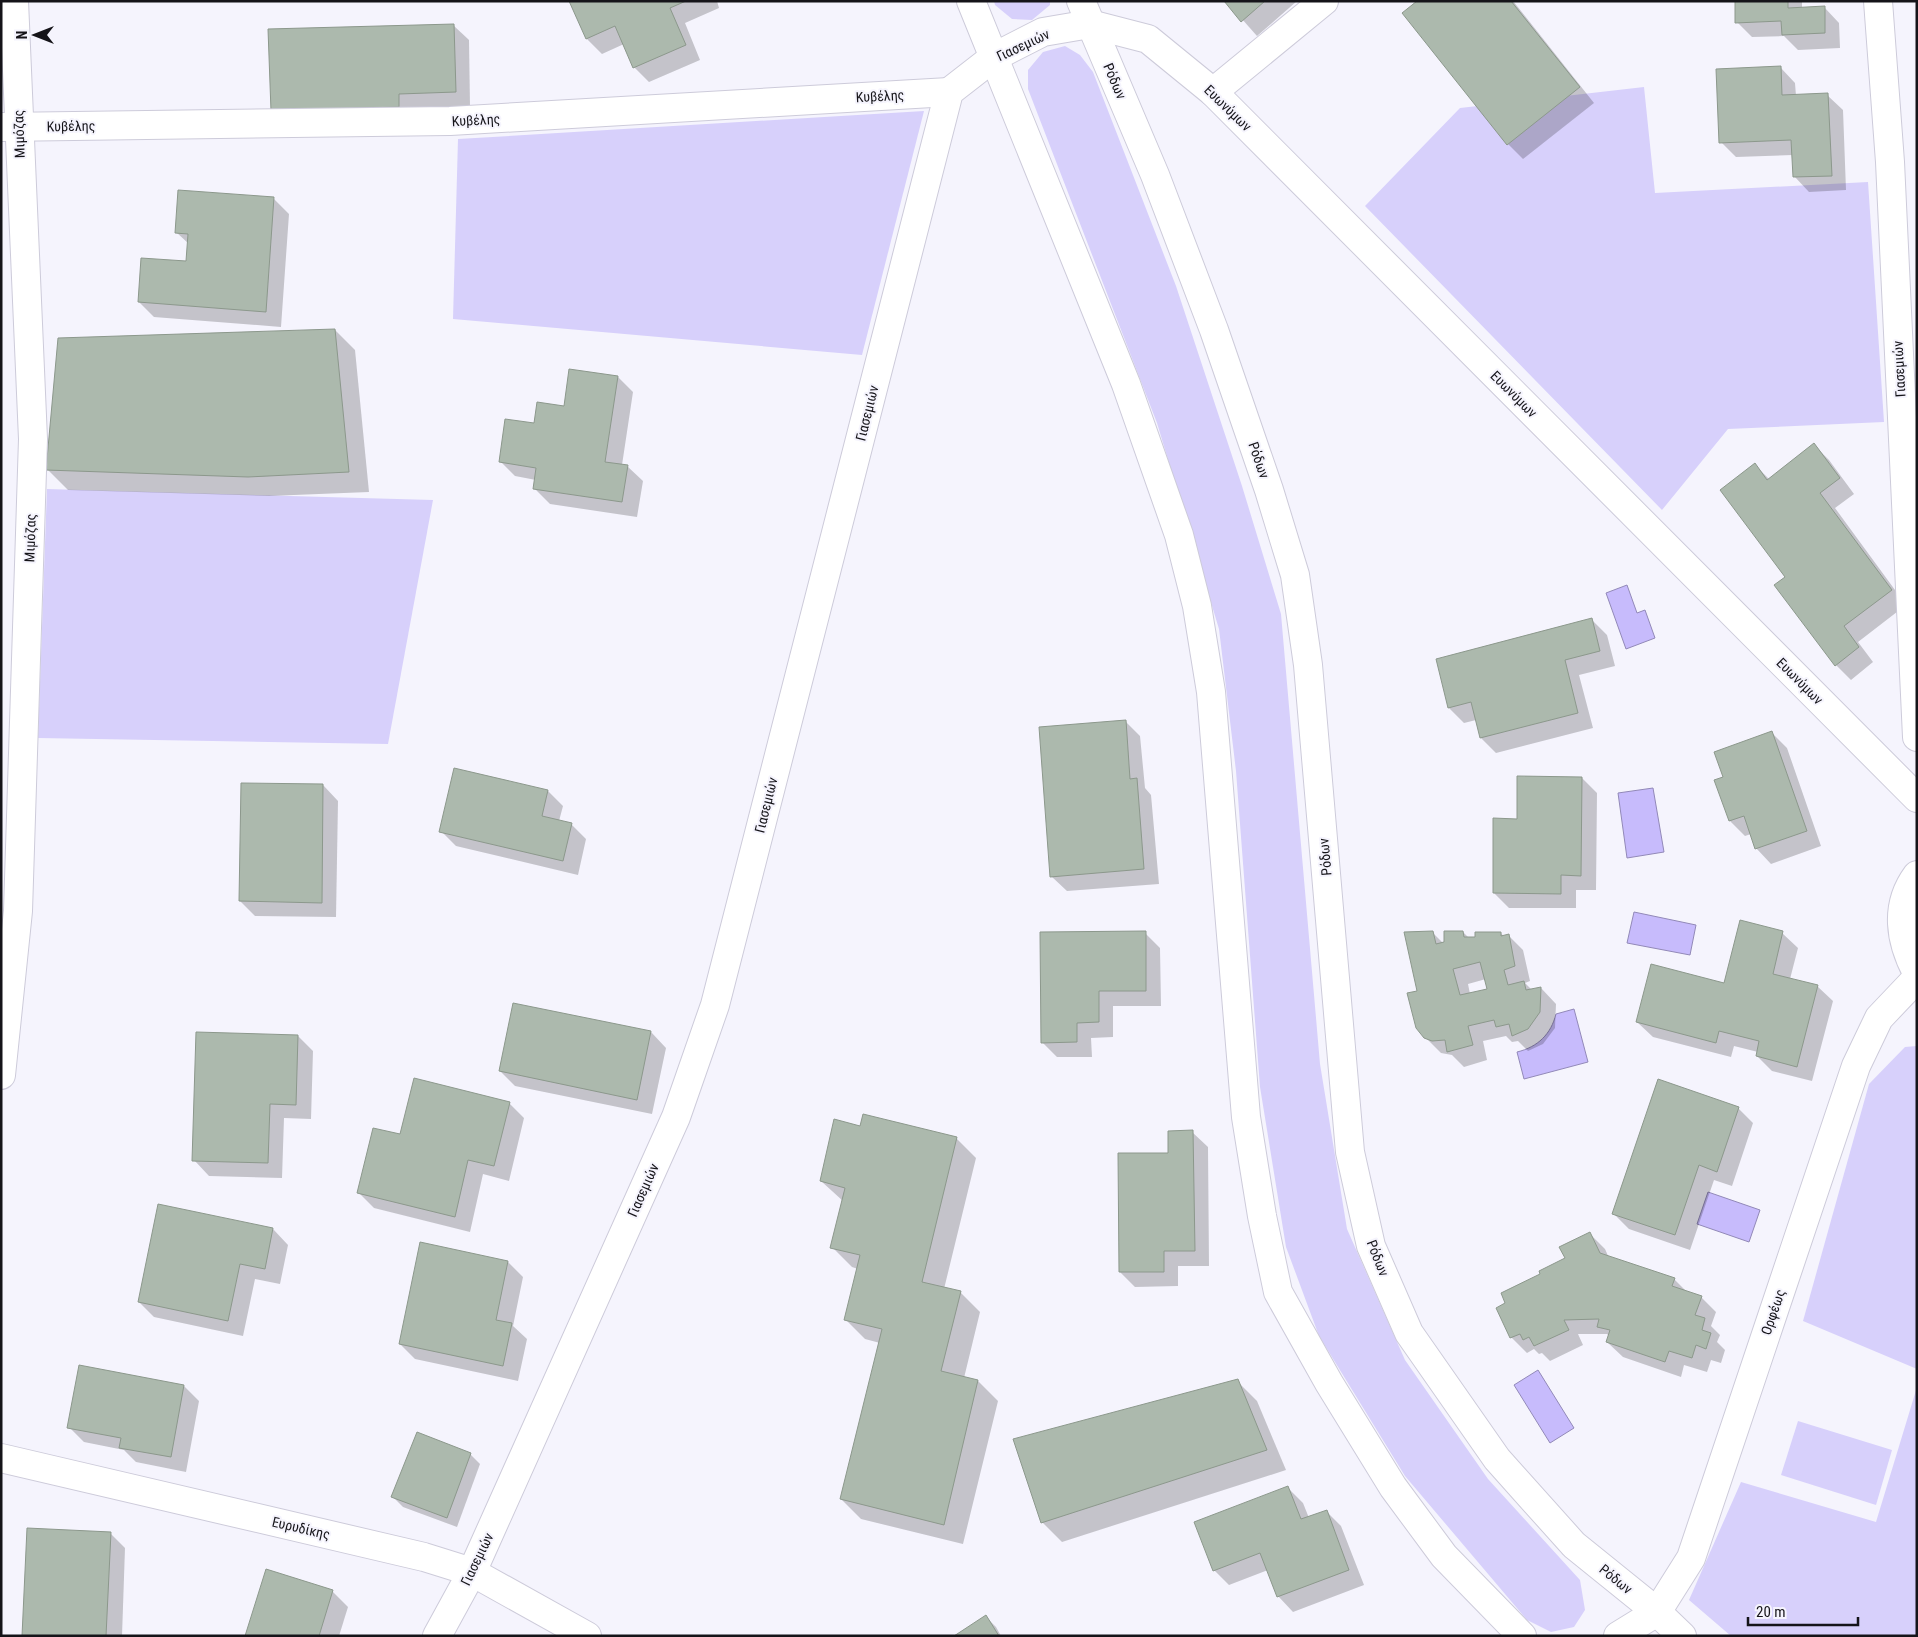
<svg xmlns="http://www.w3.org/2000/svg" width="1918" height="1637" font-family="'Roboto Condensed',sans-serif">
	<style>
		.green { fill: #d7d0fb }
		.water { fill: #c7bbfc; stroke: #9289b8 }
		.shadow { fill: #0003; fill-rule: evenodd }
		.building { fill: #acb9ad; stroke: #8c988c; fill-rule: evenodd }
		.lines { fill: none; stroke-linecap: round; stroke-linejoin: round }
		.minor-casing { stroke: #cdcbda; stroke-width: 30 }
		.tertiary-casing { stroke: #cdcbda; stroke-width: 30 }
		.minor { stroke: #fff; stroke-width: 28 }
		.tertiary { stroke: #fff; stroke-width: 28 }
		.labels { text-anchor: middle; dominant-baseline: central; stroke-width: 4; stroke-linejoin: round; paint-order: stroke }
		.street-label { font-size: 14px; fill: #151419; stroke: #f5f4fd }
	</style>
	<rect width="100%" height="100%" fill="#f5f4fd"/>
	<g class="green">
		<path d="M994,1H1050V5L1032,20L1012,19L995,5Z"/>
		<path d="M1065,46L1080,55L1093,72L1176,286L1242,486L1281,614L1320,1064L1347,1229L1405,1360L1488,1479L1580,1580L1585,1610L1574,1627L1551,1632L1527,1620L1405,1476L1319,1336L1286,1247L1260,1087L1236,771L1219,629L1157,423L1028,89V70L1043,52Z"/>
		<path d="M1644,87L1655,193L1868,182L1884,422L1728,429L1662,510L1365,206L1460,108Z"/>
		<path d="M924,111L862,355L453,319L458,139Z"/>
		<path d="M47,489L433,500L388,744L38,738Z"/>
		<path d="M1917,1046V1369L1803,1321L1869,1084L1905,1047Z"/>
		<path d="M1917,1387V1636H1731L1689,1600L1741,1482L1876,1522Z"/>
		<path d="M1798,1421L1892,1450L1876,1505L1781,1475Z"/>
	</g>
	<g class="water">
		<path d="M1627,585L1637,613L1645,610L1655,638L1626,649L1606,593Z"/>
		<path d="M1653,788L1664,852L1627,858L1618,793Z"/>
		<path d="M1634,912L1696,925L1690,955L1627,943Z"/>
		<path d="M1574,1009L1588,1062L1524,1079L1517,1052C1538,1047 1551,1034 1556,1014Z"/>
		<path d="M1708,1192L1760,1210L1749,1242L1697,1224Z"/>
		<path d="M1538,1370L1574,1428L1550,1443L1514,1385Z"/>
	</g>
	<g class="shadow">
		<path d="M571,1H717L719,8L685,23L700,60L649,82L634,67L624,44L602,54L587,39Z"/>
		<path d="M1226,1H1297L1257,36Z"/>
		<path d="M1419,1H1513L1594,103L1523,159L1508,144Z"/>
		<path d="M1736,1H1802V8L1824,7L1839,23L1840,48L1798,50L1784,36L1752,37L1737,22Z"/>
		<path d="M453,25L469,40L470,107L287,126Z"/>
		<path d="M1780,67L1795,83L1796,96L1827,95L1843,110L1846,190L1809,192L1794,176L1793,155L1736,157L1721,142Z"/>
		<path d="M274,199L289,214L281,327L154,317L139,302L187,263L189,244L176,232Z"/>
		<path d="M335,330L355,350L369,492L269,496L68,490L48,470Z"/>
		<path d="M618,377L633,392L622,465L627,466L643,481L637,517L550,504L534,488L536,480L515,476L500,461L535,425Z"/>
		<path d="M1814,445L1829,460L1854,494L1835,508L1906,605L1858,642L1873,662L1851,680L1836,665L1787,577L1755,465L1769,479Z"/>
		<path d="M1592,620L1607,635L1615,666L1579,675L1593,728L1496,753L1481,738L1476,720L1464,723L1449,708Z"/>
		<path d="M1125,721L1140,736L1145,788L1151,795L1159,884L1067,891L1051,876Z"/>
		<path d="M1772,733L1787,748L1821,846L1771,864L1756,848L1751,834L1745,836L1730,821L1716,781L1725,778Z"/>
		<path d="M1582,778L1597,793L1596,890H1576V908H1509L1494,893L1518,820Z"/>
		<path d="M323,785L338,801L336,917L255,916L240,901Z"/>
		<path d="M548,791L563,806L559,821L571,824L586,839L578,875L456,846L441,831Z"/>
		<path d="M1432,932L1443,943L1463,932L1469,938L1501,933L1504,937L1508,935L1523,950L1530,981L1525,983L1532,990L1541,988L1556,1004L1555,1028L1543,1044L1528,1051L1518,1041L1512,1042L1506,1036L1483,1041L1487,1060L1464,1067L1452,1055L1441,1053L1425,1037L1419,992ZM1486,979L1489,990L1470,994L1468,984Z"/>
		<path d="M1145,933L1160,948L1161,1006H1113V1037L1091,1038L1092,1057H1057L1042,1042Z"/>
		<path d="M1782,933L1798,948L1790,979L1817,986L1833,1001L1812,1081L1772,1071L1757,1056L1758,1052L1734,1046L1731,1057L1653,1037L1637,1022L1725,984Z"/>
		<path d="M651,1032L666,1048L652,1114L515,1086L500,1071Z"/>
		<path d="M298,1036L313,1051L311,1119L284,1118L282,1178L209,1176L194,1160Z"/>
		<path d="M509,1103L524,1118L509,1181L483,1174L470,1232L374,1208L358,1192L401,1136Z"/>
		<path d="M1738,1108L1753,1123L1732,1186L1714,1180L1690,1250L1629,1229L1614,1214Z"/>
		<path d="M861,1127L956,1138L976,1158L944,1289L960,1292L980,1312L964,1378L978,1381L998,1401L963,1544L861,1519L841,1499L880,1343L865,1339L845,1319L858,1269L852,1267L832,1247L843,1201L821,1181Z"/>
		<path d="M1192,1132L1208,1147L1209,1266H1178V1286L1135,1287L1120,1272L1170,1154Z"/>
		<path d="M273,1229L288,1245L280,1284L255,1279L243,1336L154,1317L139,1302Z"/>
		<path d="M1590,1234L1605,1249L1609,1258L1674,1279L1687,1292L1701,1297L1716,1312L1711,1326L1720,1335L1717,1342L1725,1350L1721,1363L1711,1360L1707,1372L1684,1365L1681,1377L1623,1357L1607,1342L1609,1336L1607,1334H1578L1583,1345L1550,1361L1542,1353L1539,1354L1534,1349L1527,1353L1511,1337L1507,1304L1541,1275L1567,1259Z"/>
		<path d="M421,1244L508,1262L523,1277L513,1326L527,1339L518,1381L415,1359L400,1344Z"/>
		<path d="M1237,1381L1257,1401L1286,1470L1062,1542L1042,1522Z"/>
		<path d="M184,1386L199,1401L186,1472L136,1462L124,1450L84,1442L69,1427Z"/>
		<path d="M470,1454L480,1464L457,1527L403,1507L393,1497Z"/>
		<path d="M1288,1488L1303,1503L1309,1518L1326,1511L1341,1526L1364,1585L1293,1612L1278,1596L1268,1570L1229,1585L1214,1570Z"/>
		<path d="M110,1533L125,1548L122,1636H23Z"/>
		<path d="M267,1570L333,1592L348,1607L339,1636H246Z"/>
		<path d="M986,1617L996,1627L1001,1636H956Z"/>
	</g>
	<g class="building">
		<path d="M569,1H686L670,8L686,45L633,68L615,26L586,39Z"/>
		<path d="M1224,1H1265L1241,22Z"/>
		<path d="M1417,1H1511L1580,87L1507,145L1402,13Z"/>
		<path d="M1735,1H1788V8L1825,6V33L1782,35L1781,21L1735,23Z"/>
		<path d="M454,24L456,92L399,94V107L271,111L268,29Z"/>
		<path d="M1781,66L1782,95L1828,93L1832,176L1793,177L1791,140L1719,143L1716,69Z"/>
		<path d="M178,190L274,197L266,312L138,302L141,258L186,261L188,234L175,233Z"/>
		<path d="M335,329L349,472L248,477L46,470L58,338Z"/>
		<path d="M569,369L618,376L605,462L628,465L622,502L533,489L536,468L499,462L505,419L534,423L537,402L564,406Z"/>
		<path d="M1814,443L1840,478L1820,493L1892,590L1844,626L1859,647L1835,666L1774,585L1785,577L1720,490L1755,463L1767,480Z"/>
		<path d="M1592,618L1600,651L1565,660L1578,713L1480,738L1471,702L1448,708L1436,659Z"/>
		<path d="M1126,720L1130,779L1137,778L1144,869L1050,877L1039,727Z"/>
		<path d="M1772,731L1807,831L1755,849L1744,816L1729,821L1714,780L1723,777L1714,752Z"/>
		<path d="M454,768L548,790L542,816L572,823L563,861L439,832Z"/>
		<path d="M1517,776L1582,777L1581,876L1561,875V894L1493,893V818L1517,819Z"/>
		<path d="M241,783L323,784L322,903L239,901Z"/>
		<path d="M1740,920L1783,931L1773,974L1818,985L1797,1067L1756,1056L1759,1041L1719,1031L1716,1043L1636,1022L1651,964L1724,983Z"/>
		<path d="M1146,931V991H1099V1022L1077,1023V1042L1041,1043L1040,932Z"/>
		<path d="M1433,931L1436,944L1444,942V931H1463L1464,937H1475V932H1501V936L1509,934L1515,966L1504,970L1508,985L1524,981L1526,990L1541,987L1540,1012L1528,1029L1512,1036L1509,1024L1496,1027L1494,1020L1468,1026L1473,1045L1447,1052L1445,1040L1432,1041L1424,1038L1416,1028L1407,993L1417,991L1404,932ZM1480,962L1487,989L1460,995L1453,969Z"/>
		<path d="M513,1003L651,1031L637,1100L499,1071Z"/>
		<path d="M196,1032L298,1035L296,1105L270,1104L268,1163L192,1161Z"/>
		<path d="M414,1078L510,1102L494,1166L468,1160L455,1217L357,1193L373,1128L400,1134Z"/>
		<path d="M1658,1079L1739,1107L1717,1172L1699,1165L1675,1235L1612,1214Z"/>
		<path d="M863,1114L957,1137L922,1282L961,1291L941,1371L978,1380L944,1525L840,1499L882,1329L844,1320L860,1255L830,1248L845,1188L820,1181L834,1119L860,1126Z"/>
		<path d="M1193,1130L1195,1251H1164V1272H1119L1118,1153H1168V1131Z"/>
		<path d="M158,1204L273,1228L265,1269L240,1264L228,1321L138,1302Z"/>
		<path d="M1590,1232L1600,1253L1675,1278L1672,1286L1702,1296L1695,1315L1705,1318L1702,1330L1711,1333L1706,1349L1696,1345L1692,1358L1669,1351L1665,1362L1606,1342L1610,1330L1597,1327L1599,1319L1564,1320L1569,1330L1534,1346L1529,1337L1523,1340L1520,1334L1510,1338L1496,1308L1505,1303L1501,1293L1540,1274L1539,1271L1565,1258L1559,1247Z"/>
		<path d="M420,1242L508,1261L496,1320L512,1323L503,1366L399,1344Z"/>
		<path d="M79,1365L184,1385L171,1457L119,1448L121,1438L67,1428Z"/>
		<path d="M1238,1379L1267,1450L1041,1523L1013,1439Z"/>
		<path d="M417,1432L471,1453L447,1518L391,1497Z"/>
		<path d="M1288,1486L1301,1519L1327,1510L1349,1570L1277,1597L1260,1553L1213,1571L1194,1522Z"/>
		<path d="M27,1528L111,1532L106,1636H22Z"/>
		<path d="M266,1569L333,1590L319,1636H245Z"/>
		<path d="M986,1615L999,1636H954Z"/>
	</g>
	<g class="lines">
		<defs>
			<g id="minor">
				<path d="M1878,1L1890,162L1917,737"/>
				<path d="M1213,92L1324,1"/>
				<path d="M1,127L450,121L949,92"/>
				<path d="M1917,875C1894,906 1900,941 1917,973"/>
				<path d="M1,1075L18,911L33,439L14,1"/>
				<path d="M1,1458L424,1557L472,1572L587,1636"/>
				<path d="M437,1636L472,1572L676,1117L715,1005L949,92L994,57L1043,32L1090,24L1148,39L1213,92L1917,798"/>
				<path d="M1618,1636L1657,1612L1691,1558L1856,1066L1879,1018L1917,978"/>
			</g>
			<g id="tertiary">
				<path d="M971,1L1126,384L1179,535L1197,606L1211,692L1246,1117L1262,1216L1278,1292L1329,1383L1393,1487L1444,1556L1522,1636"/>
				<path d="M1081,1L1155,175L1214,330L1269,490L1295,575L1308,665L1350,1152L1371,1246L1409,1333L1497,1459L1574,1545L1657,1612L1682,1636"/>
			</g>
		</defs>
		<use href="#minor" class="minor-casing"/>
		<use href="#tertiary" class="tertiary-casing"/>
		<use href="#minor" class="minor"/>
		<use href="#tertiary" class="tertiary"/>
	</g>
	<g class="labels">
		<g class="street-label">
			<text transform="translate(1023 45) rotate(-25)">Γιασεμιών</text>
			<text transform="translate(1115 81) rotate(67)">Ρόδων</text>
			<text transform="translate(880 96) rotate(-3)">Κυβέλης</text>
			<text transform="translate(1228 108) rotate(44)">Ευωνύμων</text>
			<text transform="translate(476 120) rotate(-3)">Κυβέλης</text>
			<text transform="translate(71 126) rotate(-1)">Κυβέλης</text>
			<text transform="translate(19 134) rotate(-92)">Μιμόζας</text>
			<text transform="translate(1899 369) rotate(-93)">Γιασεμιών</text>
			<text transform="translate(1514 394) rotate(45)">Ευωνύμων</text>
			<text transform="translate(867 413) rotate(-76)">Γιασεμιών</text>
			<text transform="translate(1259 460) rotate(71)">Ρόδων</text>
			<text transform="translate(30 538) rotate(-88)">Μιμόζας</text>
			<text transform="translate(1800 681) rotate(45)">Ευωνύμων</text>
			<text transform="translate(766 805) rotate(-76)">Γιασεμιών</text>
			<text transform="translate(1325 857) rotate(-95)">Ρόδων</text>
			<text transform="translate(643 1190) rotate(-66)">Γιασεμιών</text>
			<text transform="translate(1378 1258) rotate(69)">Ρόδων</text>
			<text transform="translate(1773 1312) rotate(-71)">Ορφέως</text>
			<text transform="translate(301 1528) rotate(13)">Ευρυδίκης</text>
			<text transform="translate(477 1559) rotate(-64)">Γιασεμιών</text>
			<text transform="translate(1616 1579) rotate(39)">Ρόδων</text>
		</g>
	</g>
	<rect width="1918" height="1637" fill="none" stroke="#151419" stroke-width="5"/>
	<g transform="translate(35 35) rotate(270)" stroke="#f5f4fd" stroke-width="4" paint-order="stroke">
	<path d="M0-4L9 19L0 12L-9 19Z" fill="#151419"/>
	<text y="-8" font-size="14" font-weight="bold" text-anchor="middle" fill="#151419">N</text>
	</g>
	<path d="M1748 1617v8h110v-8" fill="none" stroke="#151419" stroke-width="2.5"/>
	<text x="1756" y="1617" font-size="15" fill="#151419" stroke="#f5f4fd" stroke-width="4" paint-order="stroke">20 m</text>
</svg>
